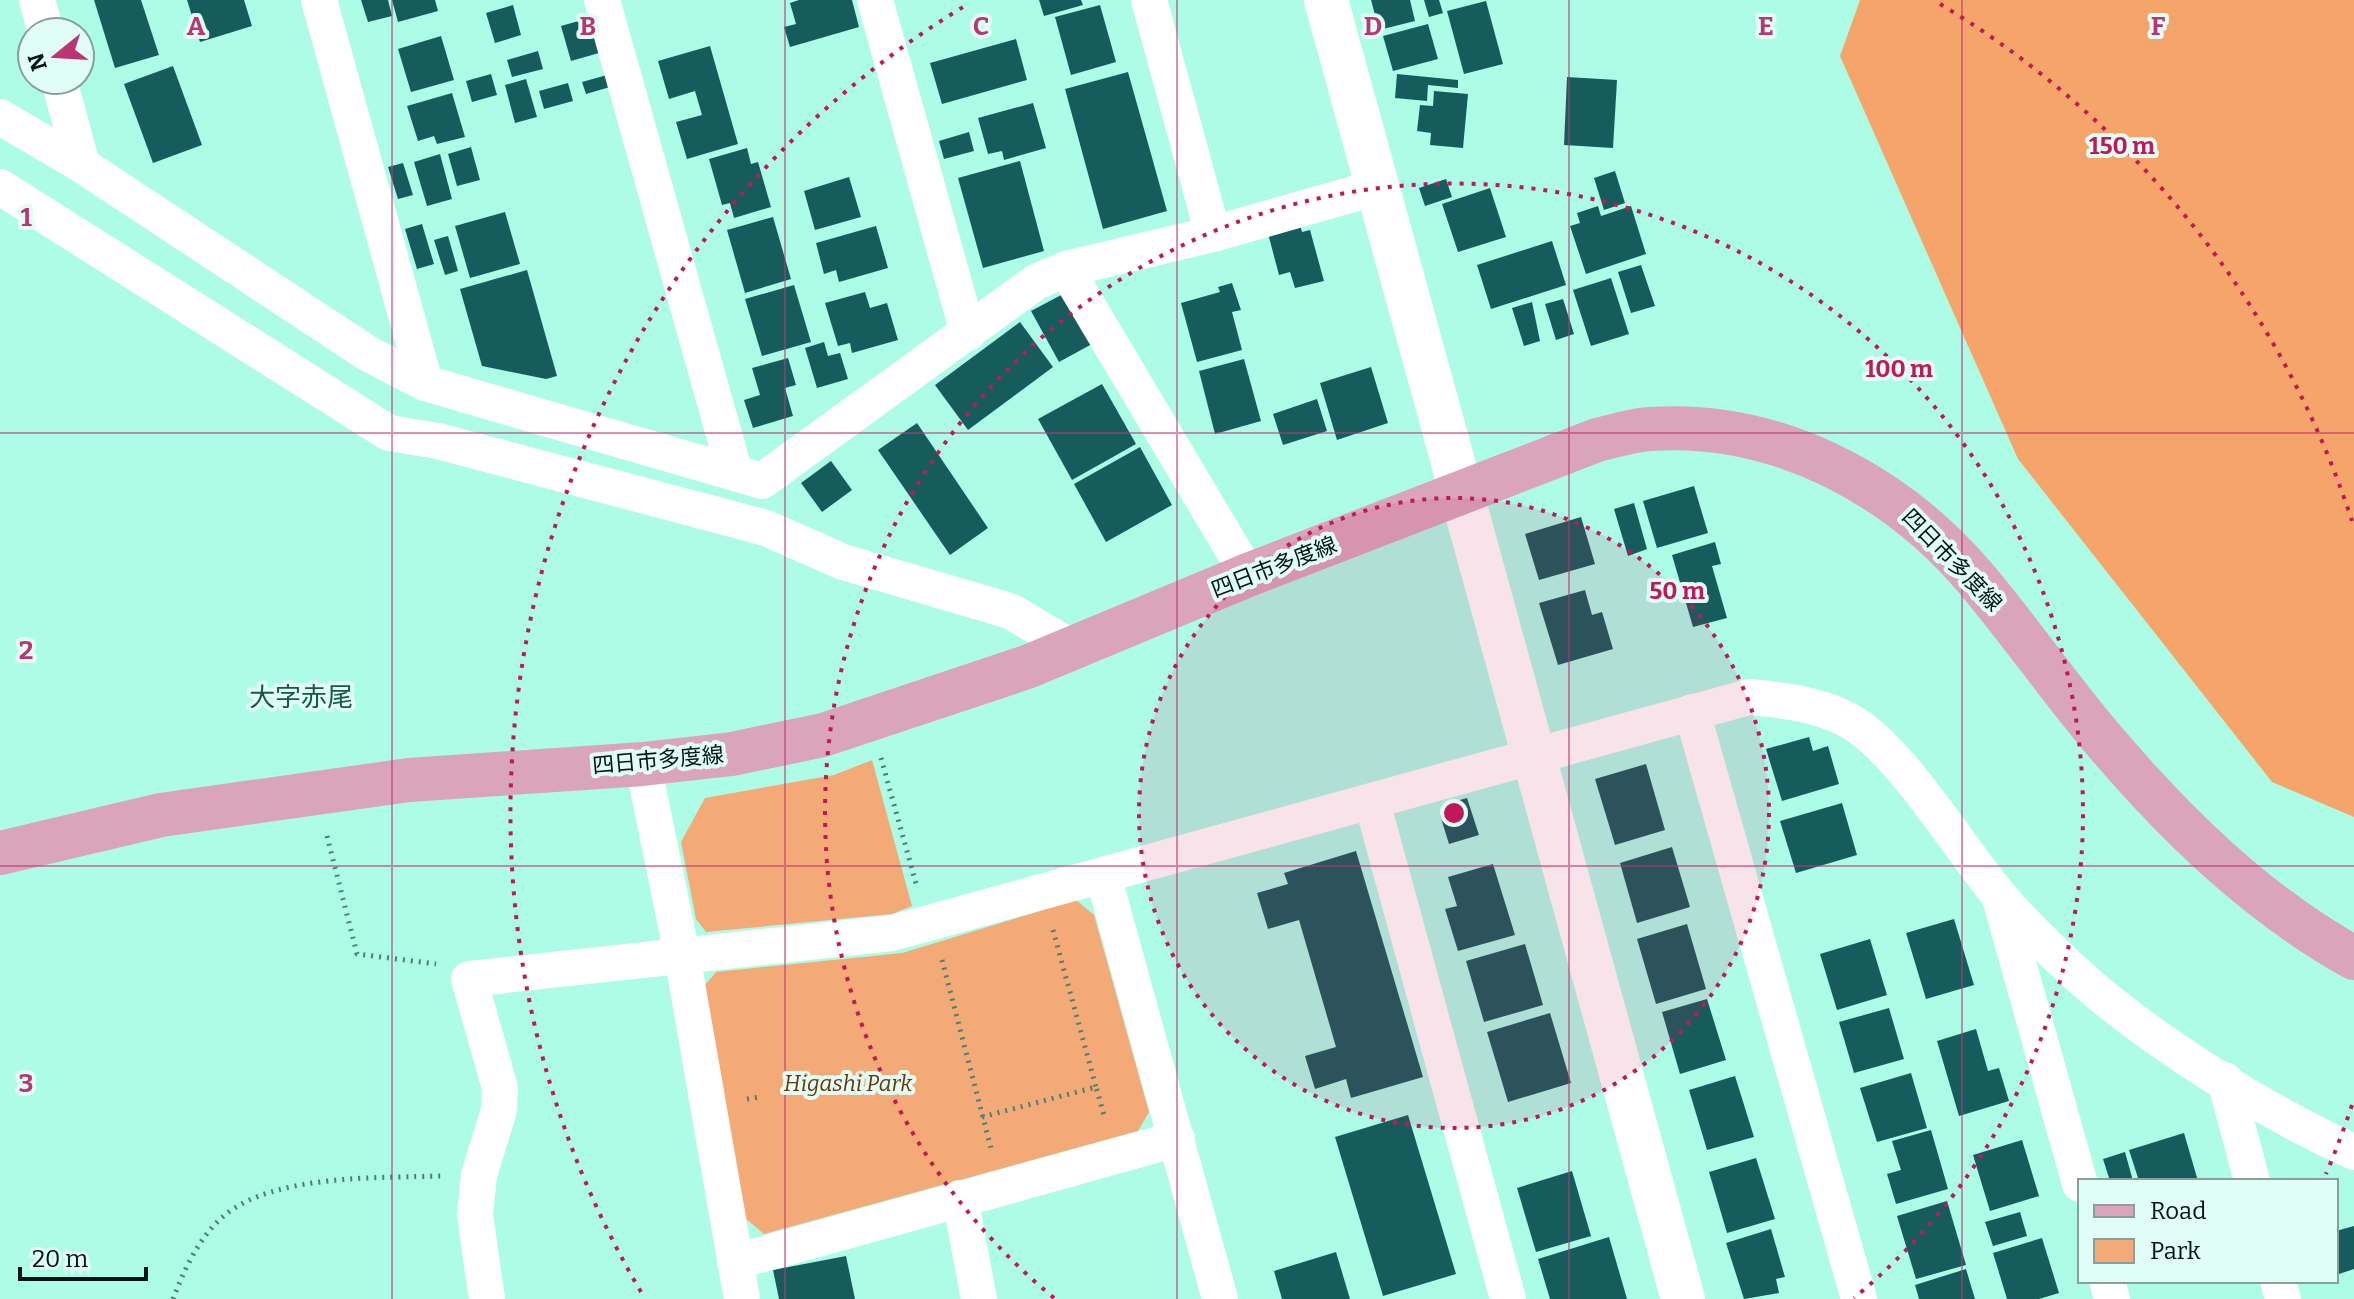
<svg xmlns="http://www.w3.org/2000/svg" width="2354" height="1299" font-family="Bitter,'Noto Sans JP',serif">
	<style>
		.green { fill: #f3aa76 }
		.forest { fill: #f6a56a }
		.building { fill: #175c5d }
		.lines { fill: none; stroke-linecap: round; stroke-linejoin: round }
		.path { stroke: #4f7e72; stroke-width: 5; stroke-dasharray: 2 6; stroke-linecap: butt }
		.minor { stroke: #fff; stroke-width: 36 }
		.tertiary { stroke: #fff; stroke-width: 44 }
		.primary { stroke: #daa5ba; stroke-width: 44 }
		.grid { fill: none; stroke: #bb3474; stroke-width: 2; stroke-opacity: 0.55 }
		.ring { fill: none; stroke: #c2185b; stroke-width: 4; stroke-dasharray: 4 8 }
		.labels { text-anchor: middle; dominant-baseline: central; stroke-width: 8; stroke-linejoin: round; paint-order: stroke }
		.street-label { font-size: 22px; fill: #011611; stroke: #e0fef5 }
		.park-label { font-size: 22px; font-style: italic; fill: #6a3608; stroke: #e0fef5 }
		.quarter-label { font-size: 26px; fill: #185648; stroke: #e0fef5 }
		.grid-label { font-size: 26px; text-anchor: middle; font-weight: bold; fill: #bb3474; stroke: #e0fef5; stroke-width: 8; stroke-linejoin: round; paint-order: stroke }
		.centre { fill: #c2185b; stroke: #e0fef5; stroke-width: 4 }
		.ring-label { font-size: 24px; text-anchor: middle; font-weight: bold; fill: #c2185b; stroke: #e0fef5; stroke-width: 8; stroke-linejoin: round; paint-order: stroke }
	</style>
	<rect width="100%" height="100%" fill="#adfce6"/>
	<g class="green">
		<path d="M872,760L912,906L892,914L706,932L696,919L681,842L705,798L834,775Z"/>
		<path d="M1076,900L1094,915L1149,1112L1138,1131L764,1234L746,1219L704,986L716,972L902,953Z"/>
	</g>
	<path class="forest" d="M1860,0H2354V817L2272,782L2018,459L1840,56Z"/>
	<g class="building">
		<path d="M94,0H141L159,55L115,68Z"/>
		<path d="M187,0H244L252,26L200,42Z"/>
		<path d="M361,0H388L392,16L368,22Z"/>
		<path d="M392,0H435L438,11L398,22Z"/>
		<path d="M799,0H852L859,27L790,47L784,27L796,24L790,3Z"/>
		<path d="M1039,0H1081L1083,5L1044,16Z"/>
		<path d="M1371,0H1410L1415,21L1379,30Z"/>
		<path d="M1424,0H1439L1443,13L1429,17Z"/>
		<path d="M1486,1L1503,64L1464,74L1447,11Z"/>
		<path d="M513,5L521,35L495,43L486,13Z"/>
		<path d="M1100,5L1116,62L1071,75L1055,17Z"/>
		<path d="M589,18L599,53L571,61L561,26Z"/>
		<path d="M1428,24L1438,59L1393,71L1383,36Z"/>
		<path d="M441,36L454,80L411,92L398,49Z"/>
		<path d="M1016,39L1027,80L942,104L930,63Z"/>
		<path d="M710,46L738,144L687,159L676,122L702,115L695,91L669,99L658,61Z"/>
		<path d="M538,51L543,69L512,77L507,60Z"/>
		<path d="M173,66L202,145L153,163L124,84Z"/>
		<path d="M1128,72L1167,211L1103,229L1065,89Z"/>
		<path d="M491,74L497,95L472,102L466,81Z"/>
		<path d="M1397,74L1458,80V88L1428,85L1427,101L1395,98Z"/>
		<path d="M607,75L610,87L586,94L582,82Z"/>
		<path d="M1567,77L1617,80L1613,148L1564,145Z"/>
		<path d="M526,79L537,117L515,123L505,85Z"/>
		<path d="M568,83L573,101L544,109L539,91Z"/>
		<path d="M1434,91L1468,94L1463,148L1430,145L1431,133L1417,131L1420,105L1433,106Z"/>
		<path d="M452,93L465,137L437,144L434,136L418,141L407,106Z"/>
		<path d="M1033,103L1046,148L1004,160L1002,151L988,154L978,118Z"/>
		<path d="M969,132L974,151L944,159L939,141Z"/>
		<path d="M471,147L480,180L457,186L448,154Z"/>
		<path d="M747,148L751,164L758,162L771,207L734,218L730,203L722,205L709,159Z"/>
		<path d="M440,154L452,199L427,206L414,162Z"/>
		<path d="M1020,161L1044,251L983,268L958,178Z"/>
		<path d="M403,163L413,195L398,199L388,167Z"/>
		<path d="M1615,171L1625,203L1604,210L1594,178Z"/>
		<path d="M849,177L861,217L815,230L804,191Z"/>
		<path d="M1446,179L1452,197L1425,206L1419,188Z"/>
		<path d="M1490,188L1506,237L1458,252L1442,204Z"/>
		<path d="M1598,206L1601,216L1631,206L1646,254L1586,274L1570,226L1580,223L1577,213Z"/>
		<path d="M505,212L520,264L470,278L455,226Z"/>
		<path d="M773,217L791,279L745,293L727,230Z"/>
		<path d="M1298,217L1302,232L1310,230L1324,281L1295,288L1290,272L1279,275L1266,226Z"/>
		<path d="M422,224L434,264L417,269L405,229Z"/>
		<path d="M876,226L888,268L839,282L836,270L824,274L816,243Z"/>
		<path d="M448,236L458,271L445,275L434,240Z"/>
		<path d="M1552,241L1566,285L1491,309L1477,265Z"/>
		<path d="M1641,265L1655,306L1631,313L1618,272Z"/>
		<path d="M527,270L557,376L546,379L482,366L460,289Z"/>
		<path d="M1611,278L1629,334L1591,346L1573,290Z"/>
		<path d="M1232,283L1241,310L1232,312L1242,350L1197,362L1181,303L1220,292L1218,287Z"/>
		<path d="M794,285L811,342L762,356L745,299Z"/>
		<path d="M865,292L870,308L887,303L898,340L852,353L850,343L838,346L825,303Z"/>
		<path d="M1063,294L1092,344L1059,362L1031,311Z"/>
		<path d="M1563,299L1574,334L1556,340L1545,304Z"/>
		<path d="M1532,302L1540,341L1524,346L1512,308Z"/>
		<path d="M1020,322L1053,367L968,430L935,385Z"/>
		<path d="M824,342L828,356L840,353L848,379L817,388L805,348Z"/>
		<path d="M788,358L796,385L785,388L793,416L753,428L744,400L760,395L752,368Z"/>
		<path d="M1244,359L1261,421L1215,434L1199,371Z"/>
		<path d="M1371,367L1388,423L1337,440L1320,383Z"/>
		<path d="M1102,384L1136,444L1072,480L1038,419Z"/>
		<path d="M1317,399L1327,431L1283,445L1273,414Z"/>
		<path d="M917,423L988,528L950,555L878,450Z"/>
		<path d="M1140,447L1172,505L1106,542L1074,484Z"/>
		<path d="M831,461L852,490L822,512L801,483Z"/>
		<path d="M1694,486L1708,533L1657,548L1643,501Z"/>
		<path d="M1634,503L1647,549L1628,556L1614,509Z"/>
		<path d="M1581,517L1595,564L1539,580L1525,534Z"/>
		<path d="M1715,542L1721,564L1712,566L1727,618L1693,627L1672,555Z"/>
		<path d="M1585,590L1592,615L1602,612L1613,649L1558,665L1539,603Z"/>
		<path d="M1809,737L1813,751L1828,746L1839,784L1782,801L1766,749Z"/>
		<path d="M1646,764L1665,830L1615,845L1595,779Z"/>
		<path d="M1467,798L1479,835L1449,844L1440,815L1451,811L1449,803Z"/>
		<path d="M1842,803L1857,855L1796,873L1780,821Z"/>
		<path d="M1672,847L1690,907L1637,923L1620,863Z"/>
		<path d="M1356,851L1423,1077L1351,1098L1346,1079L1315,1089L1305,1056L1336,1047L1299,920L1268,929L1257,893L1288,884L1284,873Z"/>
		<path d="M1493,864L1515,935L1458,951L1445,909L1457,906L1448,877Z"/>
		<path d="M1954,919L1974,985L1926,999L1906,933Z"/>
		<path d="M1687,924L1706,989L1656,1004L1637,939Z"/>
		<path d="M1870,939L1887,995L1837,1010L1820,954Z"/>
		<path d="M1525,944L1543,1005L1484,1022L1466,961Z"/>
		<path d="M1707,999L1726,1060L1680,1074L1662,1012Z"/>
		<path d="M1889,1008L1904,1059L1854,1073L1839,1022Z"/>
		<path d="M1550,1013L1571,1083L1508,1102L1487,1032Z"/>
		<path d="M1976,1029L1988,1071L1999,1068L2009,1101L1959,1116L1937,1041Z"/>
		<path d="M1911,1073L1927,1128L1877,1142L1860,1088Z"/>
		<path d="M1735,1076L1754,1137L1707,1150L1689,1090Z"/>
		<path d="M1408,1115L1456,1274L1383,1296L1335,1137Z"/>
		<path d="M1931,1130L1948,1189L1896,1204L1887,1174L1901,1170L1892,1141Z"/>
		<path d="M2184,1133L2198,1181H2139L2129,1150Z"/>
		<path d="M2022,1140L2039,1196L1990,1211L1973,1155Z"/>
		<path d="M2125,1152L2133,1181H2110L2103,1159Z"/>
		<path d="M1756,1158L1775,1219L1727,1233L1709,1172Z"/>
		<path d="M1572,1171L1591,1236L1536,1252L1517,1188Z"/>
		<path d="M1947,1201L1966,1265L1916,1279L1897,1216Z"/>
		<path d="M2020,1212L2027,1236L1993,1246L1985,1222Z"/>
		<path d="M2354,1226V1269L2336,1275V1231Z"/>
		<path d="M1771,1229L1785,1277L1776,1279L1779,1293L1744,1299L1726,1243Z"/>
		<path d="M1609,1237L1627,1299H1550L1538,1259Z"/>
		<path d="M2042,1238L2059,1293L2039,1299H2007L1993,1253Z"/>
		<path d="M1336,1252L1350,1299H1282L1274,1271Z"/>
		<path d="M846,1256L855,1299H779L773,1270Z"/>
		<path d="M1966,1269L1975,1299H1919L1915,1285Z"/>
	</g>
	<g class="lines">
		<g class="path">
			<path d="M881,758L917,887"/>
			<path d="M327,836L357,954L436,964"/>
			<path d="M1053,930L1096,1087"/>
			<path d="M942,960L992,1152"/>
			<path d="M747,1099L760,1097"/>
			<path d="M982,1117L1096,1087L1105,1119"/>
			<path d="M173,1299C184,1270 200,1235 225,1215C275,1174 380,1178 442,1176"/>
		</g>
		<g class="minor">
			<path d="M37,0L46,32"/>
			<path d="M319,0L425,383"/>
			<path d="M602,0L734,470"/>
			<path d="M875,0L968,333"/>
			<path d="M1149,0L1213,234"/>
			<path d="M59,80L82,165"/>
			<path d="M0,117L82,165L367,353L425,383L762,481L1036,282L1066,269L1213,234L1378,187"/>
			<path d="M0,187L389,433L438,441L766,528L843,562L1010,611L1073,648"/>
			<path d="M1066,269L1248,575"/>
			<path d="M1692,712L1859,1299"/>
			<path d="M643,764L682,955L742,1299"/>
			<path d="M1372,802L1508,1299"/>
			<path d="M1103,875L1220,1299"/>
			<path d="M2000,898L2080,1184"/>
			<path d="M2225,1080L2252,1181"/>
			<path d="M960,1198L979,1299"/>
			<path d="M735,1262L1177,1139"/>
			<path d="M2107,1281L2112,1299"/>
			<path d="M2278,1281L2283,1299"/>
			<path d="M487,1299L475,1215L479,1175L499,1110L500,1088L469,979L892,933L1749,697C1784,700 1817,704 1848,720C1899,747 1959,848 1998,894C2019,920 2046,945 2070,968C2144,1037 2262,1110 2354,1152"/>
		</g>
		<path class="tertiary" d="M1326,0L1683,1299"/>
		<path class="primary" d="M0,853L161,815L409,780L643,764L732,754L823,735L1027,667L1248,575L1597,440C1614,436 1633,430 1650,429C1777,420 1897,485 1977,580C2020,631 2058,686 2101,737C2173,822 2255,903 2354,958"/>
	</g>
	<path class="grid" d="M392,0V1299M785,0V1299M1177,0V1299M1569,0V1299M1962,0V1299M0,433H2354M0,866H2354"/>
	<circle cx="1454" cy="813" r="315" fill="#c2185b" fill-opacity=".12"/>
	<g class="ring">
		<circle cx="1454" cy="813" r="315"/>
		<path d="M1054 1298A629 629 0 1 1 1854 1298"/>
		<path d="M2352 1105A944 944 0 0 1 2326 1174M641 1292A944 944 0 0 1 968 4M1940 4A944 944 0 0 1 2352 521"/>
	</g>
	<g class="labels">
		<g class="street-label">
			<text transform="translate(1952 560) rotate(46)">四日市多度線</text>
			<text transform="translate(1274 567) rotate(-21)">四日市多度線</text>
			<text transform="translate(658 760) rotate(-5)">四日市多度線</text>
		</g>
		<g class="park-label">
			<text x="848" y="1083">Higashi Park</text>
		</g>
		<g class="quarter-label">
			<text x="301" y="697">大字赤尾</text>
		</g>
	</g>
	<g class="grid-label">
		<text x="196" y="35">A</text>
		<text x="588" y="35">B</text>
		<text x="981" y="35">C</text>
		<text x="1373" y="35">D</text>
		<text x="1766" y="35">E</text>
		<text x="2158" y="35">F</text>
		<text x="26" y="226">1</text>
		<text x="26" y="659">2</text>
		<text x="26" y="1092">3</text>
	</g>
	<circle cx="1454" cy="813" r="12" class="centre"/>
	<g class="ring-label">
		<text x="2122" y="154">150 m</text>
		<text x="1899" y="377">100 m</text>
		<text x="1677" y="599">50 m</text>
	</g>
	<rect x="2078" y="1179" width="260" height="104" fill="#e0fef5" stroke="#87a19a" stroke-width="2"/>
	<rect x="2094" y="1205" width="40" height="12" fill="#daa5ba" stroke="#87a19a" stroke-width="2"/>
	<text x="2150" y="1219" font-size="24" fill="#011611">Road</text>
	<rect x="2094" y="1239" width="40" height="24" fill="#f3aa76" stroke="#87a19a" stroke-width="2"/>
	<text x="2150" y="1259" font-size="24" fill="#011611">Park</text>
	<g transform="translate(56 56) rotate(252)"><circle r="38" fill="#e0fef5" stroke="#87a19a" stroke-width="2"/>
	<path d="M0-6L14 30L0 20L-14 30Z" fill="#bb3474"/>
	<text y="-12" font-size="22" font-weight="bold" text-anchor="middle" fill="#011611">N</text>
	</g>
	<path d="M20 1267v12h126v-12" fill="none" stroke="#011611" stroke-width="4"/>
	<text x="32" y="1267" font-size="24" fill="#011611" stroke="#e0fef5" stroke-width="6" paint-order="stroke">20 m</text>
</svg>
